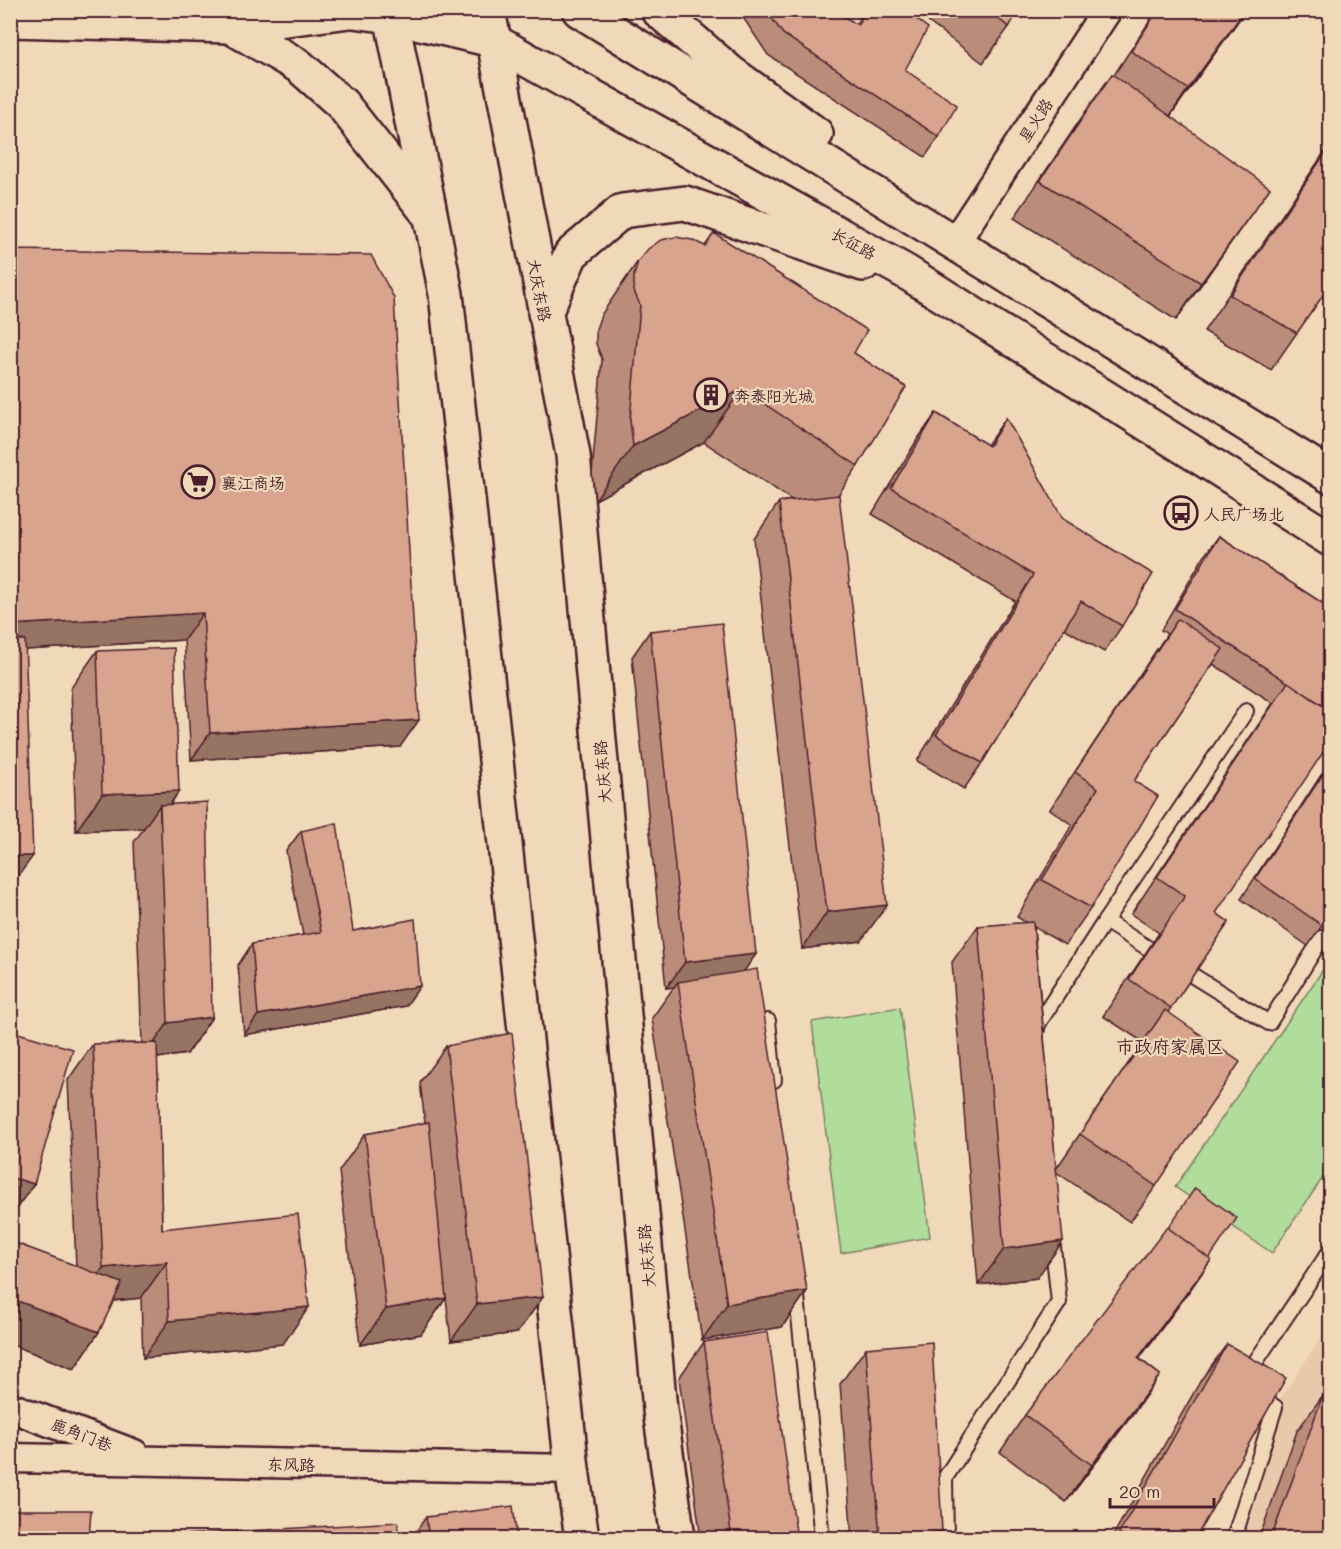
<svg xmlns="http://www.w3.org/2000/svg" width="1341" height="1549" font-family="Mali,'LXGW WenKai TC',sans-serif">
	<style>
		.built { fill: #e9c9ac }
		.green { fill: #b0dd9b; stroke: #7d7e63; stroke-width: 1.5 }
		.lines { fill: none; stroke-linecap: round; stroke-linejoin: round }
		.lane-casing { stroke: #4a1f2b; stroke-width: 18 }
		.street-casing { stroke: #4a1f2b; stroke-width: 33 }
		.primary-casing { stroke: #4a1f2b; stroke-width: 38 }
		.lane { stroke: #f0d9b9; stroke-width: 14 }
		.street { stroke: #f0d9b9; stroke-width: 28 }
		.primary { stroke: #f0d9b9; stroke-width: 33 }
		.wall { fill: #ba8d7a; stroke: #4a1f2b; stroke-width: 1.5; fill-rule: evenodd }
		.shaded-wall { fill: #977363; stroke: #4a1f2b; stroke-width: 1.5 }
		.building { fill: #d8a48e; stroke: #4a1f2b; stroke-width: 1.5 }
		.labels { text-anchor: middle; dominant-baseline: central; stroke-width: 4.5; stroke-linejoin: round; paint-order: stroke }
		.street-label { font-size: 16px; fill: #4a1f2b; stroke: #f0d9b9 }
		.poi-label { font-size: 16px; fill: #4a1f2b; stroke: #f0d9b9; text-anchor: start }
		.neighbourhood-label { font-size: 18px; fill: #4a1f2b; stroke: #f0d9b9 }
	</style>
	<rect width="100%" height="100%" fill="#f0d9b9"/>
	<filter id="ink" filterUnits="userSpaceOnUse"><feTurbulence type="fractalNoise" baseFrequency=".0167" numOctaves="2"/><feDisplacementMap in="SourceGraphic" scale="12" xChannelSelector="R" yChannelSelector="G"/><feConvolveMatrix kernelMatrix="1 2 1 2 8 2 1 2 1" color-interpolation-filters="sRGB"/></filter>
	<g filter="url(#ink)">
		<path class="built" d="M1330,1324V1538H1234L1275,1407Z"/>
		<g class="green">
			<path d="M1329,961L1330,1167L1272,1253L1175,1187Z"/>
			<path d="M900,1007L930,1237L841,1253L812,1022Z"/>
		</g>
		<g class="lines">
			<defs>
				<g id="lane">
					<path d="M1162,957L1105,921L1246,711"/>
					<path d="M1179,967L1269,1023L1322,938L1330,944"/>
					<path d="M768,1021L774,1080"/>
					<path d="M1036,1034L1038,1024L1105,921"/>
					<path d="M796,1287L822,1538"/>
					<path d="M1246,1376L1330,1251"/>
					<path d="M946,1538L945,1478L1059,1302L1052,1238"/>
					<path d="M1234,1538L1275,1407L1255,1395"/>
				</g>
				<g id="street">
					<path d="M963,230L1107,10"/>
					<path d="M10,1407L134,1454"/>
					<path d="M10,1458L572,1469"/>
				</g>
				<g id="primary">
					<path d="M346,10L391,16L492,40L906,272L1330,539"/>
					<path d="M390,10L446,294L572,1469L582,1538"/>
					<path d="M488,10L573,455L660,1410L678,1538"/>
					<path d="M579,10L1330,476"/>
					<path d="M658,10L731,73L816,134"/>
					<path d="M10,20L230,26L350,11"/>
					<path d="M230,26L299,66L342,104L427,212"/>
					<path d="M545,313L571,254L622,211L685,203L863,264"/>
				</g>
			</defs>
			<use href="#lane" class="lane-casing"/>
			<use href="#street" class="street-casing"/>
			<use href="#primary" class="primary-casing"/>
			<use href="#lane" class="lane"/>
			<use href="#street" class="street"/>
			<use href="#primary" class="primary"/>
		</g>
		<g class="wall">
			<path d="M738,10H833L856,24L864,10H904L905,70L939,137L925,157L768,55Z"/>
			<path d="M916,10H1018L1009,27L983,63L915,12Z"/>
			<path d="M1157,10H1246L1170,116L1244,224L1176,320L1014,218L1086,111L1112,74L1114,75Z"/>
			<path d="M1330,144V285L1271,370L1204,331Z"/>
			<path d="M10,250L400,747L191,760L184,640L26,650Z"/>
			<path d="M638,261L854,353L858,466L838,495L861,941L802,949L754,539L779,502L792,500L704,442L595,500L592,473L602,359L596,344V329L601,315Z"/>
			<path d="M936,413L987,445L1006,418L1122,626L1104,652L1064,628L982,763L964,789L917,761L1015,601L872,514L917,440Z"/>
			<path d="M1219,536L1330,608L1216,913L1229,922L1168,1012L1156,1186L1130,1222L1056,1172L1037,1278L978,1285L952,962L978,926L1027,923L1017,917L1072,825L1050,809L1167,634L1161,630L1204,556ZM1213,664L1273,703L1131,914L1159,933L1103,1016L1143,1042L1056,1169L1034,927L1065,945L1091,908L1134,781Z"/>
			<path d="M650,631L756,954L744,971L807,1291L782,1327L702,1340L652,1018L674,987L666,988L632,657Z"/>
			<path d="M97,651L179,791L170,805L212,1017L187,1054L157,1058L162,1229L283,1344L143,1358L141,1298L113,1301L99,1332L74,1369L10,1344V1241L76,1266L68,1080L93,1044L142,1043L134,842L144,828L76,831L71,688Z"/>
			<path d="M1330,761V914L1308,946L1241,899Z"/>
			<path d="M301,831L353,931L406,1006L244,1035L238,965L252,944L303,935L286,851Z"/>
			<path d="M18,1033L34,1184L10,1217V1043Z"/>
			<path d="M446,1046L543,1297L517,1333L451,1341L446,1298L421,1334L360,1345L339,1171L365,1134L425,1123L420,1082Z"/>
			<path d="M1168,1228L1211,1260L1185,1297L1139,1358L1160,1375L1135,1411L1066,1502L1000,1452L1025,1415Z"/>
			<path d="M704,1342L797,1539H701L679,1378Z"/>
			<path d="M1227,1344L1195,1539H1111L1201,1380Z"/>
			<path d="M866,1348L942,1531L937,1539H852L840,1384Z"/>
			<path d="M1323,1395L1330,1539H1259L1297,1431Z"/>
			<path d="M426,1517L517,1539H411Z"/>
		</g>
		<g class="shaded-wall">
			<path d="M1245,10H1246L1163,126L1188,89Z"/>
			<path d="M1270,188L1244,224L1176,320L1201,283Z"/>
			<path d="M742,389L704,442L595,500L633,446Z"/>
			<path d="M203,613L184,640L10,651V625Z"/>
			<path d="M419,720L400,747L191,760L210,733Z"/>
			<path d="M179,791L160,819V805L144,828L76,831L102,794Z"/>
			<path d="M10,856H33L10,887Z"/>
			<path d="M887,905L861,941L802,949L827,912Z"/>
			<path d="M756,954L738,980L678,982L674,987L666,988L685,962Z"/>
			<path d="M420,986L406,1006L244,1035L258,1015Z"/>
			<path d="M212,1017L187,1054L142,1060L168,1023Z"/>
			<path d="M10,1177L34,1184L10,1217Z"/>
			<path d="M1063,1241L1037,1278L978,1285L1004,1249Z"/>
			<path d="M1211,1260L1185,1297L1113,1394L1138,1358Z"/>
			<path d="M167,1262L141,1298L78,1304L103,1268Z"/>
			<path d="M807,1291L782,1327L702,1340L727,1304Z"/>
			<path d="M543,1297L517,1333L451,1341L477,1304Z"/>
			<path d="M10,1298L99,1332L74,1369L10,1344Z"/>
			<path d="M446,1298L421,1334L360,1345L386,1309Z"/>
			<path d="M309,1307L283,1344L143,1358L169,1321Z"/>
			<path d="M1160,1375L1135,1411L1066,1502L1092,1465Z"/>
			<path d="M942,1531L937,1539H890Z"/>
		</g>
		<g class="building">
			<path d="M766,10H833L858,25L866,10H904L928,28L905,70L957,105L939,137L783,34Z"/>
			<path d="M987,10H1018L1009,27Z"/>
			<path d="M1158,10H1245L1188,89L1131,51Z"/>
			<path d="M1112,74L1270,188L1201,283L1040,181Z"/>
			<path d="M1330,146V285L1297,333L1230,295Z"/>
			<path d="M714,233L867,330L854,353L906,387L858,466L742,389L633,446L630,420L640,305L634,291V276L638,261L648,249L661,240L676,237L692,240L705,246Z"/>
			<path d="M10,250L371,255L394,298L419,720L210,733L203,613L10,625Z"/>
			<path d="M936,413L989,446L1006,418L1063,519L1153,574L1122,626L1081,601L982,763L936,735L1033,575L891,488Z"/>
			<path d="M839,495L887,905L827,912L779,502Z"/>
			<path d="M1219,536L1330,608V710L1175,609Z"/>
			<path d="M1178,619L1223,649L1134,781L1158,796L1091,908L1042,880L1098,788L1075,772Z"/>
			<path d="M722,623L756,954L685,962L650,631Z"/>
			<path d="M10,640H25L33,856H10Z"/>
			<path d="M174,648L179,791L102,794L97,651Z"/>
			<path d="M1288,682L1330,711V742L1216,913L1229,922L1171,1008L1129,979L1185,896L1157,877Z"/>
			<path d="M1330,763V914L1323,926L1255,879Z"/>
			<path d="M207,802L212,1017L168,1023L160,805Z"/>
			<path d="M337,823L353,931L415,919L420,986L258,1015L252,944L321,932L301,831Z"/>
			<path d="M1033,922L1063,1241L1004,1249L978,926Z"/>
			<path d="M757,969L807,1291L727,1304L678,982Z"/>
			<path d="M1165,1010L1240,1062L1156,1186L1080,1134Z"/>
			<path d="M18,1033L73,1049L34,1184L10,1177V1058Z"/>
			<path d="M512,1033L543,1297L477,1304L446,1046Z"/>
			<path d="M157,1043L162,1229L298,1214L309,1307L169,1321L167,1262L103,1268L93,1044Z"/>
			<path d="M429,1122L446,1298L386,1309L365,1134Z"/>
			<path d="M1195,1188L1237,1218L1209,1259L1168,1228Z"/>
			<path d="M1167,1227L1211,1260L1138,1358L1160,1375L1092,1465L1025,1415Z"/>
			<path d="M10,1241L122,1283L99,1332L10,1298Z"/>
			<path d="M768,1332L797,1539H732L704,1342Z"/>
			<path d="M932,1342L942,1531L890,1539H880L866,1348Z"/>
			<path d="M1227,1344L1286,1378L1195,1539H1128L1119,1533Z"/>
			<path d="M1323,1395L1330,1397V1539H1271Z"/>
			<path d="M513,1506L517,1539H429L426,1517Z"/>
			<path d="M10,1510H91L89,1539H10Z"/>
			<path d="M398,1522V1539H132V1538Z"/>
		</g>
	</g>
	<defs>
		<symbol id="building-ring" viewBox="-11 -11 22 22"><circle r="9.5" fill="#f0d9b9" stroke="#4a1f2b" stroke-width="1.5"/><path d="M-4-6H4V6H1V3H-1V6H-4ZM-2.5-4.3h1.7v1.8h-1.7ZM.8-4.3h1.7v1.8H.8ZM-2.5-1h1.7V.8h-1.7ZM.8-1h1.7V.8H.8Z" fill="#4a1f2b"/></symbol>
		<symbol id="supermarket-ring" viewBox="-11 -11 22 22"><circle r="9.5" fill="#f0d9b9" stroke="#4a1f2b" stroke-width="1.5"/><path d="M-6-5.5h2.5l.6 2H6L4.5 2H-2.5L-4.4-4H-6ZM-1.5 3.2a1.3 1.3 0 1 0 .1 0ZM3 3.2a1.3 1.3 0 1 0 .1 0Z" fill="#4a1f2b"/></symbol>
		<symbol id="bus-ring" viewBox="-11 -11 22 22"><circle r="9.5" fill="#f0d9b9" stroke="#4a1f2b" stroke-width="1.5"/><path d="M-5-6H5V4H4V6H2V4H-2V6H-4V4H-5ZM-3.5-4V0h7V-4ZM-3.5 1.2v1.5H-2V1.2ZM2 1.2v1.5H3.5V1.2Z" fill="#4a1f2b"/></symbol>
	</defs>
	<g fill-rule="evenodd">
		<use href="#building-ring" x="692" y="376" width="38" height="38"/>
		<use href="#supermarket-ring" x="179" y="463" width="38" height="38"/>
		<use href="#bus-ring" x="1162" y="494" width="38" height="38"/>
	</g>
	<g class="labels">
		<g class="street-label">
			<text transform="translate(1035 120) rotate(-57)">星火路</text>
			<text transform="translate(854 243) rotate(29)">长征路</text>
			<text transform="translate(540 290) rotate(79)">大庆东路</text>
			<text transform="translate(602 772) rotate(-95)">大庆东路</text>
			<text transform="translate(646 1256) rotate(-95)">大庆东路</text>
			<text transform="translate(82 1434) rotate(21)">鹿角门巷</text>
			<text transform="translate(291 1464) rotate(1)">东风路</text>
		</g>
		<g class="poi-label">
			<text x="734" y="395">奔泰阳光城</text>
			<text x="221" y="482">襄江商场</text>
			<text x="1204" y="513">人民广场北</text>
		</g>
		<g class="neighbourhood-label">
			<text x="1170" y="1046">市政府家属区</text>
		</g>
	</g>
	<rect width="1341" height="1549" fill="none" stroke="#f0d9b9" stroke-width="36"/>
	<rect x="18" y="18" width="1305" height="1513" fill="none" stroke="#4a1f2b" stroke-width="2" filter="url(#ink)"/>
	<path d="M1110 1498v9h104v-9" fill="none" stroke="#4a1f2b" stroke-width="3"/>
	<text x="1119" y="1498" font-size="18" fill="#4a1f2b" stroke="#f0d9b9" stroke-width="4.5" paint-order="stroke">20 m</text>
</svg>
